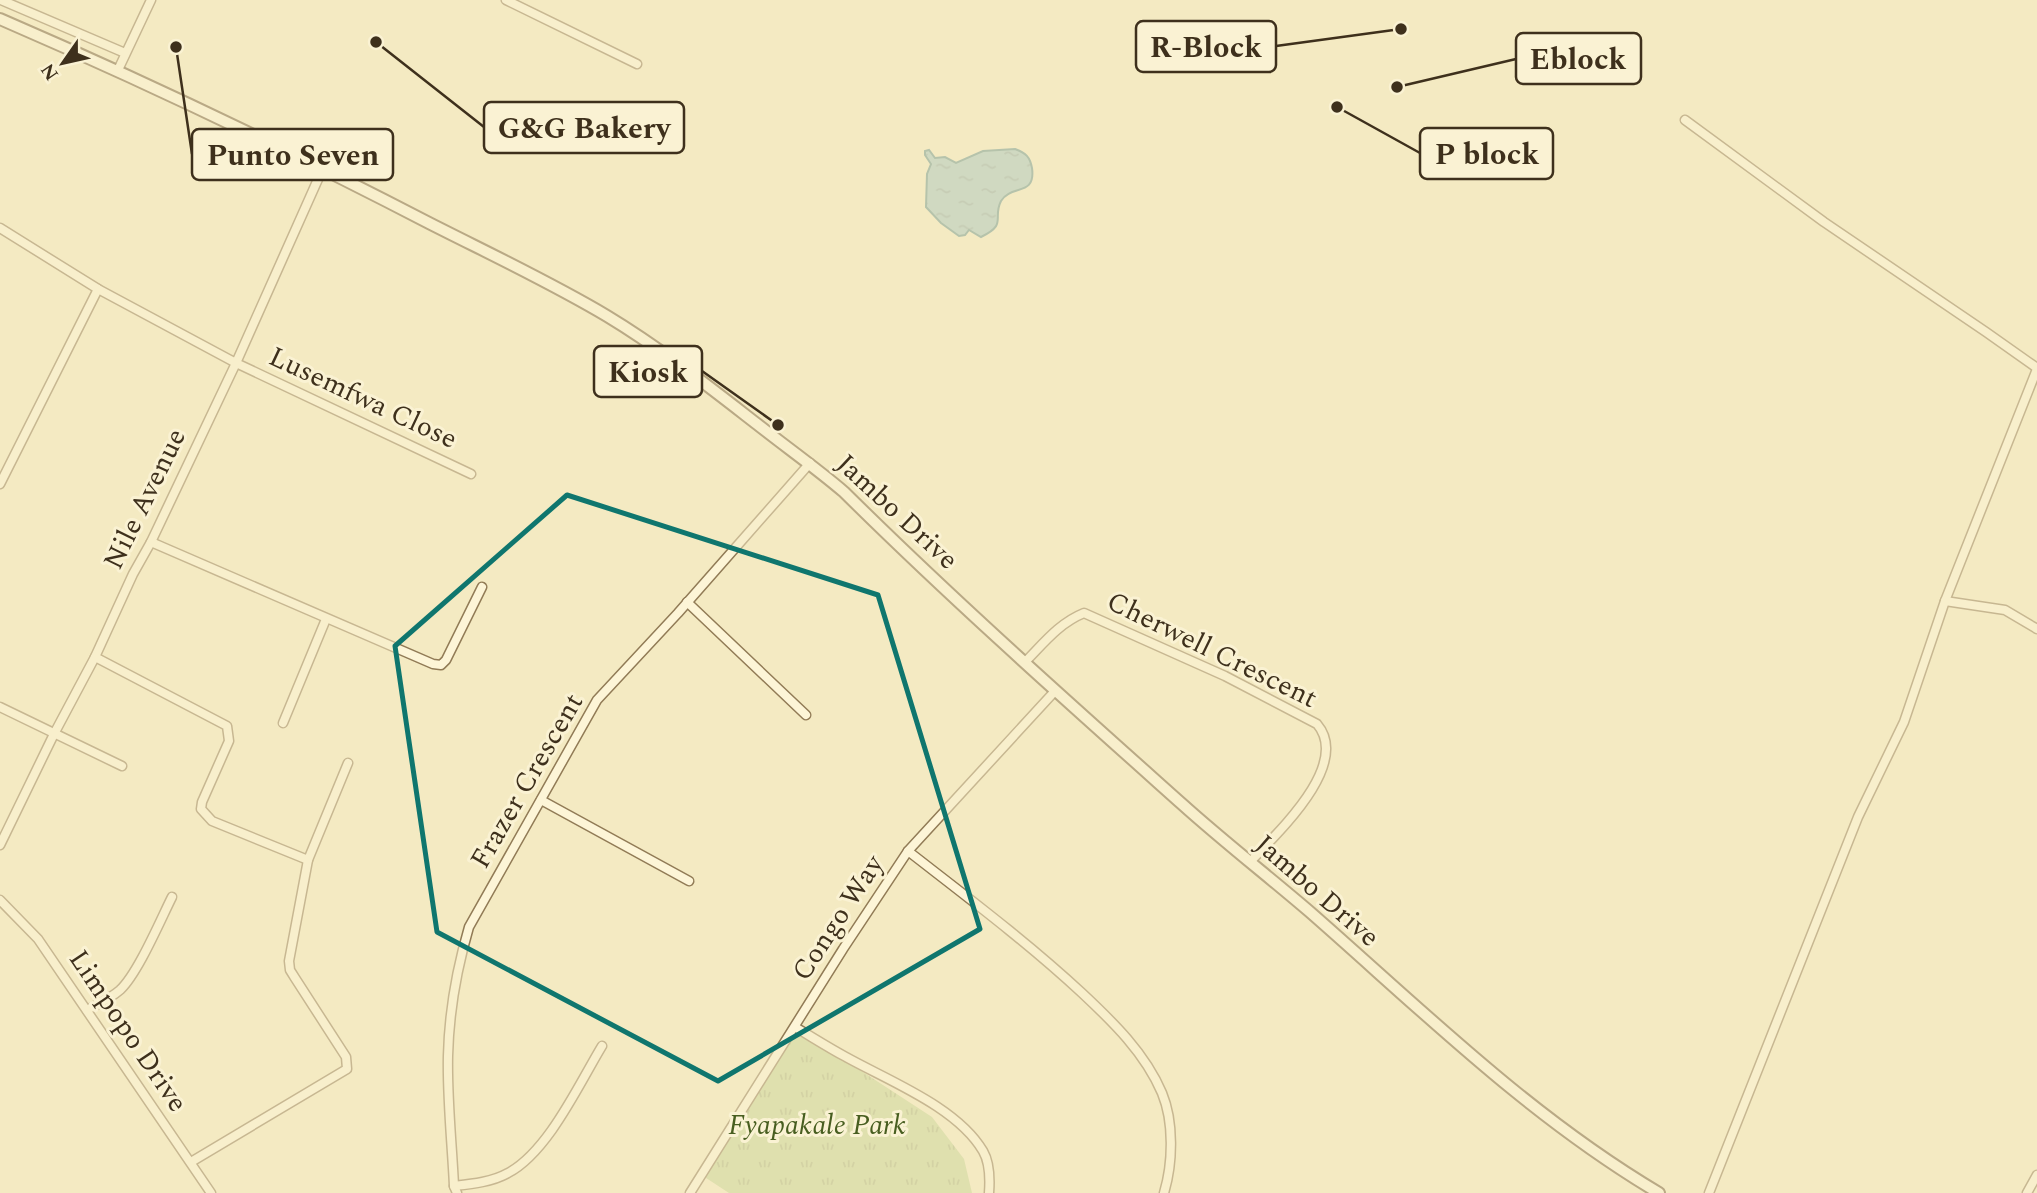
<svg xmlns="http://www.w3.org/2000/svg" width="2037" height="1193" font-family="Spectral,serif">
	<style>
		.grass { fill: url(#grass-tufts) }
		.water { fill: url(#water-ripples); stroke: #6a968f; stroke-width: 2 }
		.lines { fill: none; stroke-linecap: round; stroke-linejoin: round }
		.street-casing { stroke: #917b56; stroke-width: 11 }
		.secondary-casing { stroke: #725c3a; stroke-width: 14 }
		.street { stroke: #fdf5d7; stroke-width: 8 }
		.secondary { stroke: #fdf5d7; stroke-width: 10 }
		.marked { fill: none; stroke: #0f766e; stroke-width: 5; stroke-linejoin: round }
		.labels { text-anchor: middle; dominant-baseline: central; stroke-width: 6; stroke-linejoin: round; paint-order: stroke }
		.street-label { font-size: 28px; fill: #3e301c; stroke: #faf2d3 }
		.park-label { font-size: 28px; font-style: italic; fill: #485e20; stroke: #faf2d3 }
		.leader { fill: none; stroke: #3e301c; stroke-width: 2.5 }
		.callout-dot { fill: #3e301c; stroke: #faf2d3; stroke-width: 2.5 }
		.callout { fill: #faf2d3; stroke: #3e301c; stroke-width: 2.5 }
		.callout-label { font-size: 30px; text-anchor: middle; font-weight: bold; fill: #3e301c }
	</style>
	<defs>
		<pattern id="grass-tufts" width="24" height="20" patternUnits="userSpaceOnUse" patternTransform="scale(1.75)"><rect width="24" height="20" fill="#c6d494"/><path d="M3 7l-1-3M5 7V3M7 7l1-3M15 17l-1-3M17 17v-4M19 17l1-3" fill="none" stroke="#abb67f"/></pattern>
		<pattern id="water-ripples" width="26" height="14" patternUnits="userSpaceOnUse" patternTransform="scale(1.75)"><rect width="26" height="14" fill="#a5c6bf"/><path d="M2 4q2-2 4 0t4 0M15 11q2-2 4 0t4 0" fill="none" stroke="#8faaa4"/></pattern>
	</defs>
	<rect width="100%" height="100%" fill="#f4eac2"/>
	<path class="grass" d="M797,1029L932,1117L964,1159L972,1193H729L703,1176Z"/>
	<path class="water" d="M1015,149C1026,153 1030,157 1032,168C1036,197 1011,184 1001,201C992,219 1008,224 981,237L969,230L965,235L959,236L941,223L926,207L927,174L931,164L925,155V151L929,150L935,158L945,157L956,163L983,151Z"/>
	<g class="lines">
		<defs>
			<g id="street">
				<path d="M1,0L125,53"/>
				<path d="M506,0L637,64"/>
				<path d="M118,70L151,0"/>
				<path d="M1685,120L1824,222L1986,332L2037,368"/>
				<path d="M0,228L98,289L236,363L471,474"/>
				<path d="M0,484L98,289"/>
				<path d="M151,542L433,664L441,665L446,660L482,587"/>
				<path d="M1945,601L2005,610L2037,629"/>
				<path d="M687,602L806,715"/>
				<path d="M95,657L227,726L229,741L202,802L201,809L212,821L308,860"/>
				<path d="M1025,662C1043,644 1059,623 1084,613L1225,676L1317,724C1352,765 1276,834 1250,862"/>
				<path d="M0,707L122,766"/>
				<path d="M283,723L326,619"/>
				<path d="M541,800L689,881"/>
				<path d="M0,845L54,734L95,657L133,574L151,542L236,363L323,168"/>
				<path d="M908,851C967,897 1027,942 1082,993C1113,1022 1145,1053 1162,1093C1174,1122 1173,1163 1164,1193"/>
				<path d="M0,900L38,939L211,1193"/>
				<path d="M87,1010C98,1004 111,998 120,990C138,973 160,921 172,897"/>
				<path d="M795,1027C812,1037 829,1048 846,1057C889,1081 957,1107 983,1151C990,1163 990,1180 989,1193"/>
				<path d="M191,1162L347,1069L346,1057L295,978L290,970L289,961L308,860L348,763"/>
				<path d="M454,1186C472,1184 492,1182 508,1173C548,1152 579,1084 602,1046"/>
				<path d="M457,1193L454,1186C452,1143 447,1099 448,1056C449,1013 457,968 469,927L597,700L678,613L810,463"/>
				<path d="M690,1193L843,949L908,851L1055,691"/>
				<path d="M1709,1193L1858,817L1904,722L1945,601L2037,369"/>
				<path d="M2027,1193L2037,1175"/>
			</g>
			<path id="secondary" d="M0,19C146,82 288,150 429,223C488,253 550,282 607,316C660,348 708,386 757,424C786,447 816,468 844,492C953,600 1068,702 1182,804C1223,841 1268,876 1310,912C1423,1011 1529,1116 1659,1193"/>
		</defs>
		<use href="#street" class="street-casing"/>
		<use href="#secondary" class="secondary-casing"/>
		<use href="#street" class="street"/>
		<use href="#secondary" class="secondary"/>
	</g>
	<path d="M0 0H2037V1193H0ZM567,495L878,595L980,929L718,1081L437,932L395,646Z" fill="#f4eac2" fill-opacity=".55" fill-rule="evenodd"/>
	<path class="marked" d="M567,495L878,595L980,929L718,1081L437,932L395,646Z"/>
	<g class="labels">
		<g class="street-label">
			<text transform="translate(363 398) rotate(25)">Lusemfwa Close</text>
			<text transform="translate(145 499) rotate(-64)">Nile Avenue</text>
			<text transform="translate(897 512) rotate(43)">Jambo Drive</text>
			<text transform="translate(1212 650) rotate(26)">Cherwell Crescent</text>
			<text transform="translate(527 781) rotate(-60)">Frazer Crescent</text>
			<text transform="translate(1317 891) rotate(41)">Jambo Drive</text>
			<text transform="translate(838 918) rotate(-57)">Congo Way</text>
			<text transform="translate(128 1031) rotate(56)">Limpopo Drive</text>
		</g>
		<g class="park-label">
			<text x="817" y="1125">Fyapakale Park</text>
		</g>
	</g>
	<path class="leader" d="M1401 29L1276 46M1397 87L1516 59M376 42L484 127M1337 107L1420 153M176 47L192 154M778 425L702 371"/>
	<g class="callout-dot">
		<circle cx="1401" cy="29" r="7"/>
		<circle cx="1397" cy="87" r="7"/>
		<circle cx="376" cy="42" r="7"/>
		<circle cx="1337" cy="107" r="7"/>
		<circle cx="176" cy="47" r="7"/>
		<circle cx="778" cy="425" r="7"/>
	</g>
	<g class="callout">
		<rect x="1136" y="21" width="140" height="51" rx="7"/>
		<rect x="1516" y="33" width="125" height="51" rx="7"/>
		<rect x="484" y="102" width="200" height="51" rx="7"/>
		<rect x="1420" y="128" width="133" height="51" rx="7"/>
		<rect x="192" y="129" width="201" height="51" rx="7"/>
		<rect x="594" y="346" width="108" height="51" rx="7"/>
	</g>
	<g class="callout-label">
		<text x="1206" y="57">R-Block</text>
		<text x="1578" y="69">Eblock</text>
		<text x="584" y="138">G&amp;G Bakery</text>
		<text x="1487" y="164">P block</text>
		<text x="293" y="165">Punto Seven</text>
		<text x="648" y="382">Kiosk</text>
	</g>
	<g transform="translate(63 63) rotate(236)" stroke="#faf2d3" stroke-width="5" paint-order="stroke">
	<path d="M0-5L12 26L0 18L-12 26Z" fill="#3e301c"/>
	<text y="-10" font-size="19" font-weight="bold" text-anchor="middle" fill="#3e301c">N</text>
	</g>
</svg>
